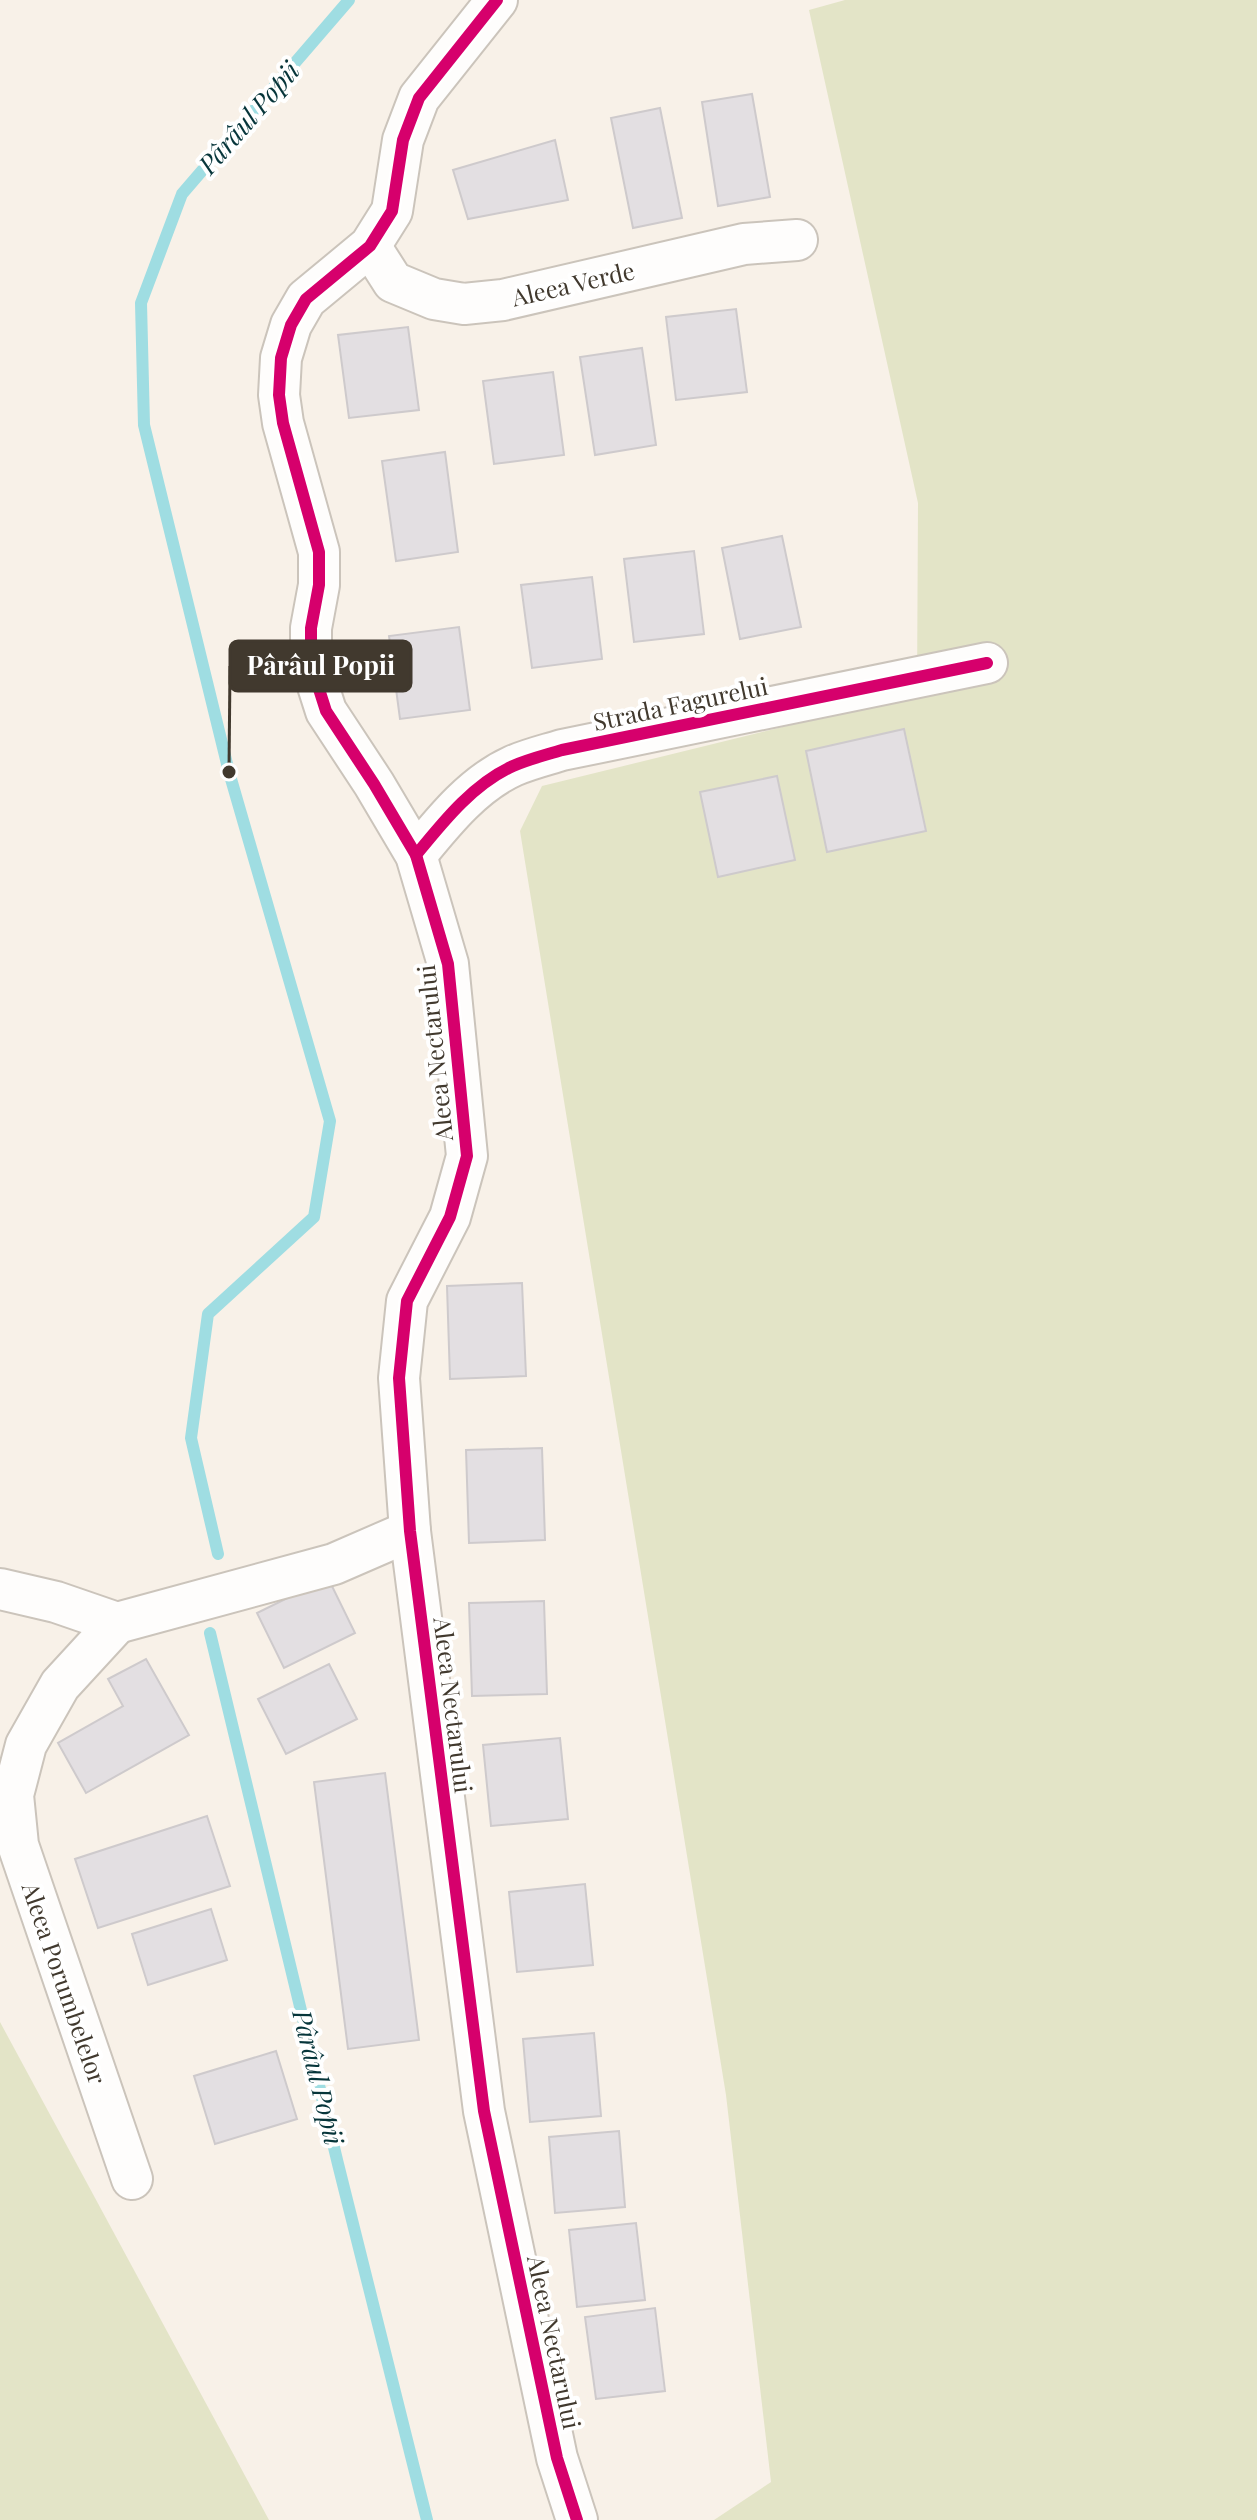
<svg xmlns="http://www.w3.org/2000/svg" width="1257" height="2520" font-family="'Playfair Display',serif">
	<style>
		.green { fill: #e3e4c7 }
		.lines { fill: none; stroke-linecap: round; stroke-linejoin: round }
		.stream { stroke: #9fdde2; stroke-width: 12 }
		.building { fill: #e3dfe2; stroke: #cecacc; stroke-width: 2 }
		.minor-casing { stroke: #cbc4bb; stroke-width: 44 }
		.minor { stroke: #fefdfc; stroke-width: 40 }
		.cycleway-casing { stroke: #fff; stroke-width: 17 }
		.cycleway { stroke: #d6006c; stroke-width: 12 }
		.labels { text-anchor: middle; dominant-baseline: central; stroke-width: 8; stroke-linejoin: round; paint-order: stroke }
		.street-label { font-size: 24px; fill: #41392e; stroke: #fff }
		.water-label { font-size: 26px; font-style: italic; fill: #06353a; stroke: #fff }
		.leader { fill: none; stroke: #41392e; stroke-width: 3 }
		.callout-dot { fill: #41392e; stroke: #fff; stroke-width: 3 }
		.callout { fill: #41392e; stroke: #41392e; stroke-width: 3 }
		.callout-label { font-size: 26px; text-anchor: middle; font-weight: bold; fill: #fff }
	</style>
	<rect width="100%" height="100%" fill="#f8f1e8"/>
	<g class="green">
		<path d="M845,0H1257V2520H714L771,2482L726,2095L520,831L542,786L917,694L918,503L809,10Z"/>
		<path d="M0,2022L269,2520H0Z"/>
	</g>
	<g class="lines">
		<g class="stream">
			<path d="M218,1554L191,1438L208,1314L314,1217L330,1121L229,772L144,425L141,303L182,194L349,0"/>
			<path d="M210,1633L338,2164L427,2520"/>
		</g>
	</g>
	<g class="building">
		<path d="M752,94L770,197L718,206L702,102Z"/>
		<path d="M660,108L682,218L633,228L611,118Z"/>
		<path d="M555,140L568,200L468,219L453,170Z"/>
		<path d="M736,309L747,392L676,400L666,317Z"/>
		<path d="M408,327L419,410L349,418L338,335Z"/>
		<path d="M642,348L656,445L595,455L580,357Z"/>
		<path d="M553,372L564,455L494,464L483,381Z"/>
		<path d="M445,452L458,552L396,561L382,461Z"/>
		<path d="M782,536L801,627L740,639L722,548Z"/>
		<path d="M694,551L704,634L634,642L624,559Z"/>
		<path d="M592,577L602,659L532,668L521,585Z"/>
		<path d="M459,627L470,710L400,719L389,636Z"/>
		<path d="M904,729L926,831L827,852L806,751Z"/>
		<path d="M777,776L795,860L718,877L700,792Z"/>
		<path d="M522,1283L526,1376L450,1379L447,1286Z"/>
		<path d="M542,1448L545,1540L469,1543L466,1450Z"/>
		<path d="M328,1578L355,1633L284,1668L257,1613Z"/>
		<path d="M544,1601L547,1694L472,1696L469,1603Z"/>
		<path d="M146,1659L189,1735L86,1793L58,1743L123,1706L108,1679Z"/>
		<path d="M329,1664L357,1719L286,1754L258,1699Z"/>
		<path d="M560,1738L568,1819L491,1826L483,1745Z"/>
		<path d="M385,1773L419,2040L348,2049L314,1782Z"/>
		<path d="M207,1816L230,1886L98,1928L75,1859Z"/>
		<path d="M585,1884L593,1965L517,1972L509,1892Z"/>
		<path d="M211,1909L227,1960L148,1985L132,1934Z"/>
		<path d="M594,2033L601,2116L530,2122L523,2039Z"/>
		<path d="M276,2051L297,2119L215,2144L194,2076Z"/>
		<path d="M619,2131L625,2207L555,2213L549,2137Z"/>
		<path d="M636,2223L645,2300L577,2307L569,2230Z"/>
		<path d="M655,2308L665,2391L596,2399L585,2317Z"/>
	</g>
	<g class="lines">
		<defs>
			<g id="minor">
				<path d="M497,0L419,98L403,140L392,211L370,246L306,299L291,325L281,358L279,395L283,423L319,552V585L311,628V664L326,711L374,784L416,855L448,964L467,1156L450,1217L407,1301L399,1378L410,1531L484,2111L557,2458L577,2520"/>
				<path d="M370,246L393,282L434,299L464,304L503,300L744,244L797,240"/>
				<path d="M416,855C443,822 473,784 513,766C529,759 546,755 562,750L987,663"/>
				<path d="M0,1589L56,1602L117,1623"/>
				<path d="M117,1623L60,1685L26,1745L13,1795L18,1845L132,2179"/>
				<path d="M117,1623L334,1564L410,1531"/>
			</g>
		</defs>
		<use href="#minor" class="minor-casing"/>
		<use href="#minor" class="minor"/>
		<defs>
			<g id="cycleway">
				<path d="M497,0L419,98L403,140L392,211L370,246L306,299L291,325L281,358L279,395L283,423L319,552V585L311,628V664L326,711L374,784L416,855L448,964L467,1156L450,1217L407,1301L399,1378L410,1531L484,2111L557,2458L577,2520"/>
				<path d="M416,855C443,822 473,784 513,766C529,759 546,755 562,750L987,663"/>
			</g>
		</defs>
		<use href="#cycleway" class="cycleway-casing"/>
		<use href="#cycleway" class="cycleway"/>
	</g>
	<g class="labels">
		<g class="street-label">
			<text transform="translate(573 283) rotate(-13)">Aleea Verde</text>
			<text transform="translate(680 703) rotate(-12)">Strada Fagurelui</text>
			<text transform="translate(434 1053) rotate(-96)">Aleea Nectarului</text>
			<text transform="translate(454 1705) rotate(83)">Aleea Nectarului</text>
			<text transform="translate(65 1983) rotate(71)">Aleea Porumbelelor</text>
			<text transform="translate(555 2342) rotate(78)">Aleea Nectarului</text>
		</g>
		<g class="water-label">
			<text transform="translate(248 117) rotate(-49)">Pârâul Popii</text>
			<text transform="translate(319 2077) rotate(76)">Pârâul Popii</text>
		</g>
	</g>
	<path class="leader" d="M229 772L230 666"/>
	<circle class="callout-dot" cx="229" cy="772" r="8"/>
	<rect class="callout" x="230" y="641" width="181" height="50" rx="8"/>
	<g class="callout-label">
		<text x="321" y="675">Pârâul Popii</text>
	</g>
</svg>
